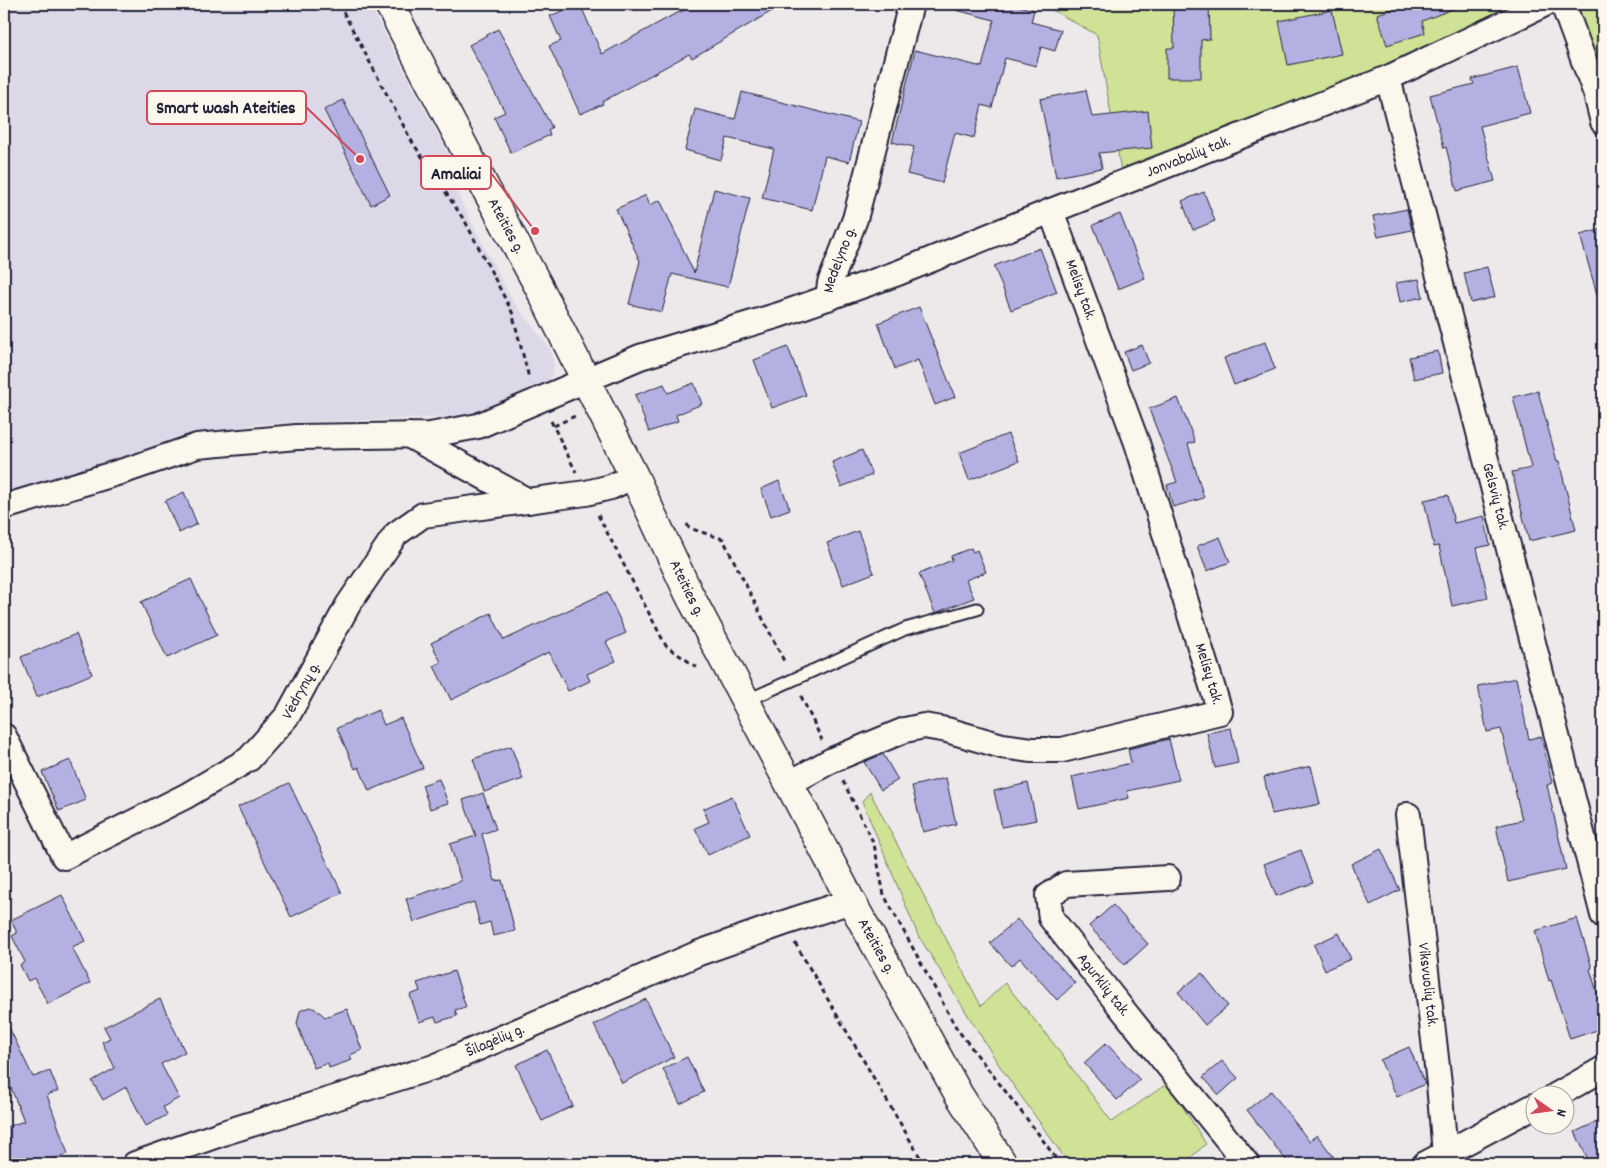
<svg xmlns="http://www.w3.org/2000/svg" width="1607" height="1168" font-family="Dekko,sans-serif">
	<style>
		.built { fill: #dcd8e7 }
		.green { fill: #d0e296; stroke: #798268 }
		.building { fill: #b4b0e1; stroke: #22223b }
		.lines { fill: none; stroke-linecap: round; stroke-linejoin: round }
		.service-casing { stroke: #22223b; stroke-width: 15 }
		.minor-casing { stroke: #22223b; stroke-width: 28 }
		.tertiary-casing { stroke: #22223b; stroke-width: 31 }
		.path { stroke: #22223b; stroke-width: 3; stroke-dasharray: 5 4; stroke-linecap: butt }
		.service { stroke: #fbf7ec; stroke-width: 11 }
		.minor { stroke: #fbf7ec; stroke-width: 24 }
		.tertiary { stroke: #fbf7ec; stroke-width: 28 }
		.labels { text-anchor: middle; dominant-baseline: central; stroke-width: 4.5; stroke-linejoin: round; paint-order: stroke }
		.street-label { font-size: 16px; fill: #22223b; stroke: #fbf7ec }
		.leader { fill: none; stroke: #d1495b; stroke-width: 2 }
		.callout-dot { fill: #d1495b; stroke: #fbf7ec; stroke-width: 2 }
		.callout { fill: #fbf7ec; stroke: #d1495b; stroke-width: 2 }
		.callout-label { font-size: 18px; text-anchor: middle; font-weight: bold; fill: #22223b }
	</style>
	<rect width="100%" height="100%" fill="#ede9ea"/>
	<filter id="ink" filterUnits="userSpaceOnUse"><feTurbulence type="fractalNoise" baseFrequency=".02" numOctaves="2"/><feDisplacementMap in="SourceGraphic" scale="10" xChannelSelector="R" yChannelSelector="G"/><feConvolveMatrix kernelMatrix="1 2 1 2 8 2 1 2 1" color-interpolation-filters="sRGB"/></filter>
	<g filter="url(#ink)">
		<path class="built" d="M4,4H369L448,153L460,199L488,254L513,301L550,349L554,365L552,375L546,385L484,416L255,424L128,458L4,498Z"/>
		<g class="green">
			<path d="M1048,4H1545L1123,182L1097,35L1047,7Z"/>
			<path d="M1563,4H1603V90Z"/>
			<path d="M870,792L981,1006L1005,983L1053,1043L1112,1122L1168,1083L1206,1144L1183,1164H1069L999,1065L918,935L862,801Z"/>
		</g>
		<g class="building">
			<path d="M580,4L602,54L673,15L699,4H784L692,58L689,54L602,102L603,104L580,114L549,46L561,41L550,16Z"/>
			<path d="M957,4H1012L1034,10L1031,22L1061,30L1055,51L1041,47L1036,66L1005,58L992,108L982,105L974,138L955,133L942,183L907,174L914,147L892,142L915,50L982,67L994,20L956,10Z"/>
			<path d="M1173,4H1209L1210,39L1201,40V78H1167V48H1174Z"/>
			<path d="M1410,4H1463V5L1422,21L1425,33L1387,45L1377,14Z"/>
			<path d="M1332,10L1342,54L1288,65L1279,21Z"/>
			<path d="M498,29L552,127L548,130L550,135L511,153L494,117L505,112L469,45Z"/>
			<path d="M1518,67L1530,113L1480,126L1495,181L1457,191L1446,147L1444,148L1430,95L1474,84L1472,79Z"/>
			<path d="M1086,90L1092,117L1148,111L1152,148L1099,153L1102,168L1056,177L1040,99Z"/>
			<path d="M742,92L859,122L849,162L825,156L812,210L762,198L774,149L727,138L721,160L685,150L695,109L735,119Z"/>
			<path d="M343,100L390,195L371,205L324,110Z"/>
			<path d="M714,189L750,198L728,287L672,274L662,312L629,304L640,261L616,209L646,195L650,205L660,200L694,273Z"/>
			<path d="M1204,192L1215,221L1193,230L1182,201Z"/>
			<path d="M1407,209L1412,230L1378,237L1373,216Z"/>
			<path d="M1120,214L1145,278L1118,289L1093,225Z"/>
			<path d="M1603,229V298H1598L1580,235Z"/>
			<path d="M1040,248L1057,292L1011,310L994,266Z"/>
			<path d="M1487,267L1495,297L1471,303L1464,273Z"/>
			<path d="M1419,279L1423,297L1400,302L1396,283Z"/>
			<path d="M919,307L955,397L935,405L918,360L895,369L878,323Z"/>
			<path d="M1265,342L1275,369L1234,385L1224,358Z"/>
			<path d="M1142,345L1149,363L1131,370L1124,352Z"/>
			<path d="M788,347L806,395L772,408L754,360Z"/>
			<path d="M1438,351L1442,373L1414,379L1409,357Z"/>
			<path d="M694,383L702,404L676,415L678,421L649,432L635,395L664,384L668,393Z"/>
			<path d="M1538,391L1557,461H1559L1576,530L1529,541L1512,472L1531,468L1513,397Z"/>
			<path d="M1178,398L1195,442L1188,444L1204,498L1173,507L1167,485L1177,482L1149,409Z"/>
			<path d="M1008,434L1019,461L969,480L959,453Z"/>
			<path d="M862,450L872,475L841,487L832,462Z"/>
			<path d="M779,481L790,509L771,516L761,489Z"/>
			<path d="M184,492L197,524L179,533L165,501Z"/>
			<path d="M1448,495L1454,523L1484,516L1490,545L1477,548L1488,598L1452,606L1439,546L1434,547L1424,500Z"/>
			<path d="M858,531L874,573L843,585L827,543Z"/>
			<path d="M1220,537L1230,562L1207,571L1197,546Z"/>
			<path d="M971,548L973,552L977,550L986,572L966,580L974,598L935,613L919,574L952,560L951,556Z"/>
			<path d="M191,579L217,635L167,658L141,602Z"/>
			<path d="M607,592L626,633L606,642L616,661L587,674L590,681L568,691L549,652L451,700L434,666L441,662L431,643L491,613L504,640Z"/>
			<path d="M76,634L92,674L37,697L21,657Z"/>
			<path d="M1516,678L1529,739L1541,736L1552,783L1547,785L1566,869L1508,882L1496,826L1522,820L1501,729L1487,732L1478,686Z"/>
			<path d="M378,710L384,725L401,718L423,768L369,791L359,767L355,769L337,728Z"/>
			<path d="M1231,728L1238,763L1215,768L1207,733Z"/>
			<path d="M1169,739L1179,780L1127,791L1129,798L1079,809L1072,777L1131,763L1128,749Z"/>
			<path d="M511,746L523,779L484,792L473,759Z"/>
			<path d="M883,754L898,780L881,790L864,762Z"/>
			<path d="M70,760L86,800L59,811L42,772Z"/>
			<path d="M1311,766L1320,804L1272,814L1264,777Z"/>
			<path d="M946,778L956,824L923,832L912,786Z"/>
			<path d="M439,779L448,803L430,809L422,785Z"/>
			<path d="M289,783L342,893L291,917L238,807Z"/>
			<path d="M1028,783L1036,820L1002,827L994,791Z"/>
			<path d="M483,793L496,829L482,834L495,881L502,880L515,931L493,936L490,922L480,925L474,902L414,922L406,899L461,881L450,844L476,836L463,800Z"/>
			<path d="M732,796L750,835L708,855L695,828L709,822L703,809Z"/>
			<path d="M1381,849L1400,890L1370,905L1351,864Z"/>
			<path d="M1301,850L1313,883L1276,896L1264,864Z"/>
			<path d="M62,895L85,941L72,947L90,983L48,1004L34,978L28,981L20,965L25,962L12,936L17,933L11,920Z"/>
			<path d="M1113,905L1148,944L1125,965L1089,926Z"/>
			<path d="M1577,918L1592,968L1590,969L1603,1012V1028L1570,1039L1551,980L1549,981L1535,931Z"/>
			<path d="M1017,919L1075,983L1057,1000L1020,958L1011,966L990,943Z"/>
			<path d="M1339,933L1351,959L1325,970L1314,945Z"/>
			<path d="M454,971L466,1007L455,1010L457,1016L437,1022L435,1017L419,1022L410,995L420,991L417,983Z"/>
			<path d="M1202,973L1228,1006L1205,1025L1178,992Z"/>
			<path d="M160,999L185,1052L161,1064L179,1098L163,1107L167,1115L146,1126L126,1087L103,1100L92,1081L115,1068L102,1042L110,1038L104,1027Z"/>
			<path d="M646,999L674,1057L622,1083L594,1025Z"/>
			<path d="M311,1007L317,1010L325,1017L347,1009L362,1050L350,1055L352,1060L329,1068L328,1063L314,1068L297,1024L300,1011L304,1009Z"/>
			<path d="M4,1017L33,1077L50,1071L58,1091L47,1095L68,1154L40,1164H4V1128L24,1121L4,1070Z"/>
			<path d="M1106,1043L1140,1080L1117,1100L1084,1063Z"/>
			<path d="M1409,1047L1425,1084L1397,1097L1380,1060Z"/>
			<path d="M547,1050L573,1106L542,1121L516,1065Z"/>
			<path d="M687,1057L704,1092L680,1104L663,1069Z"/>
			<path d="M1222,1061L1238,1078L1219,1095L1203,1077Z"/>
			<path d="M1271,1091L1309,1141L1317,1135L1339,1164H1289L1247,1110Z"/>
			<path d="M1603,1119V1164H1590L1575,1132Z"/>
		</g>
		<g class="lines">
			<defs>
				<path id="service" d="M746,701L905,629L977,609"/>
				<g id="minor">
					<path d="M1563,4L1596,94L1603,122"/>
					<path id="s1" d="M1388,78L1603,915"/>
					<path id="s2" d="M828,298L830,283L855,219L911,4"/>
					<path d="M408,435L528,501"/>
					<path id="s3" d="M4,507L130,469L197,446L297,437L430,435L478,426L640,357L779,315L898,273L1051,211L1388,78L1545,4"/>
					<path id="s4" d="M4,736L64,857L186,796L249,759L288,715L348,605L396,534L423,515L586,493L611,487L634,476"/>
					<path d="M790,783L832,760L905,730L924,726L947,730L1002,746L1032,750H1062L1220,712L1137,443L1051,211"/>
					<path id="s5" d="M1408,815L1439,1084L1445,1154"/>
					<path id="s6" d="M1168,878L1066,884L1048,896L1051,918L1111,995L1247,1164"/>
					<path d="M1555,1096L1603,1069"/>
					<path id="s7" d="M135,1164L226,1132L434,1067L699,953L784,923L851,901"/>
					<path d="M1425,1164L1534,1106"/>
				</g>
				<g id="tertiary">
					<path id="s8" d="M389,4L487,191L539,287L634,476L689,594L851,901L959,1095L1003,1164"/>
				</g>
			</defs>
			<use href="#service" class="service-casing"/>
			<use href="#minor" class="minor-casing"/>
			<use href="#tertiary" class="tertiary-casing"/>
			<g class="path">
				<path d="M339,4L411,140L466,223L512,312L529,378"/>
				<path d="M551,421L576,472"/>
				<path d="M554,426L575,416"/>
				<path d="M598,515L666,646L698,668"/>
				<path d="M687,524L689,528L723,539L785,663"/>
				<path d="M801,696L822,740"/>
				<path d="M843,781L874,844L884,895L957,1029L1037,1132L1060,1164"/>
				<path d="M795,943L924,1164"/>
			</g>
			<use href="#service" class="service"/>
			<use href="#minor" class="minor"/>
			<use href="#tertiary" class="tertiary"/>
		</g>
	</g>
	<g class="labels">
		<g class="street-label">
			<text stroke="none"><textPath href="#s3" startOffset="1245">Jonvabalių tak.</textPath></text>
			<text stroke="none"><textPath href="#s8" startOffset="251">Ateities g.</textPath></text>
			<text stroke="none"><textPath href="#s2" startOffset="40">Medelyno g.</textPath></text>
			<text transform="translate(1080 290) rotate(70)">Melisų tak.</text>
			<text stroke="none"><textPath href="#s1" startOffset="432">Gelsvių tak.</textPath></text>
			<text stroke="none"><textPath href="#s8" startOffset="656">Ateities g.</textPath></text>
			<text transform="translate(1208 674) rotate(73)">Melisų tak.</text>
			<text stroke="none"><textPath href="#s4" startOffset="431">Vėdrynų g.</textPath></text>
			<text stroke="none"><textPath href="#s8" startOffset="1061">Ateities g.</textPath></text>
			<text stroke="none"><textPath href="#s6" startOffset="231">Agurklių tak.</textPath></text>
			<text stroke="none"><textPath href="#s5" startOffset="171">Viksvuolių tak.</textPath></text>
			<text stroke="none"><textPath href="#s7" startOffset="381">Šilagėlių g.</textPath></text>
		</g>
	</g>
	<path class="leader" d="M360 159L306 107M535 231L491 173"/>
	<g class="callout-dot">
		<circle cx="360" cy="159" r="5"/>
		<circle cx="535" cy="231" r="5"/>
	</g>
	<g class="callout">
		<rect x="147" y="91" width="159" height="33" rx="5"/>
		<rect x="421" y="156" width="70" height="33" rx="5"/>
	</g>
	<g class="callout-label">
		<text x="226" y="113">Smart wash Ateities</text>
		<text x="456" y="179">Amaliai</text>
	</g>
	<rect width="1607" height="1168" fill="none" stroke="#fbf7ec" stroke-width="20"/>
	<rect x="10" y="10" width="1587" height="1148" fill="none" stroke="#22223b" stroke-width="2" filter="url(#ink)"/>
	<g transform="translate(1550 1110) rotate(104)"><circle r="24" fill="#fbf7ec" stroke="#a4a2a5"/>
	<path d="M0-4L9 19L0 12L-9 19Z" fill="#d1495b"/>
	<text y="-8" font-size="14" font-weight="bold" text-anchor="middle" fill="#22223b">N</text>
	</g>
</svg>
